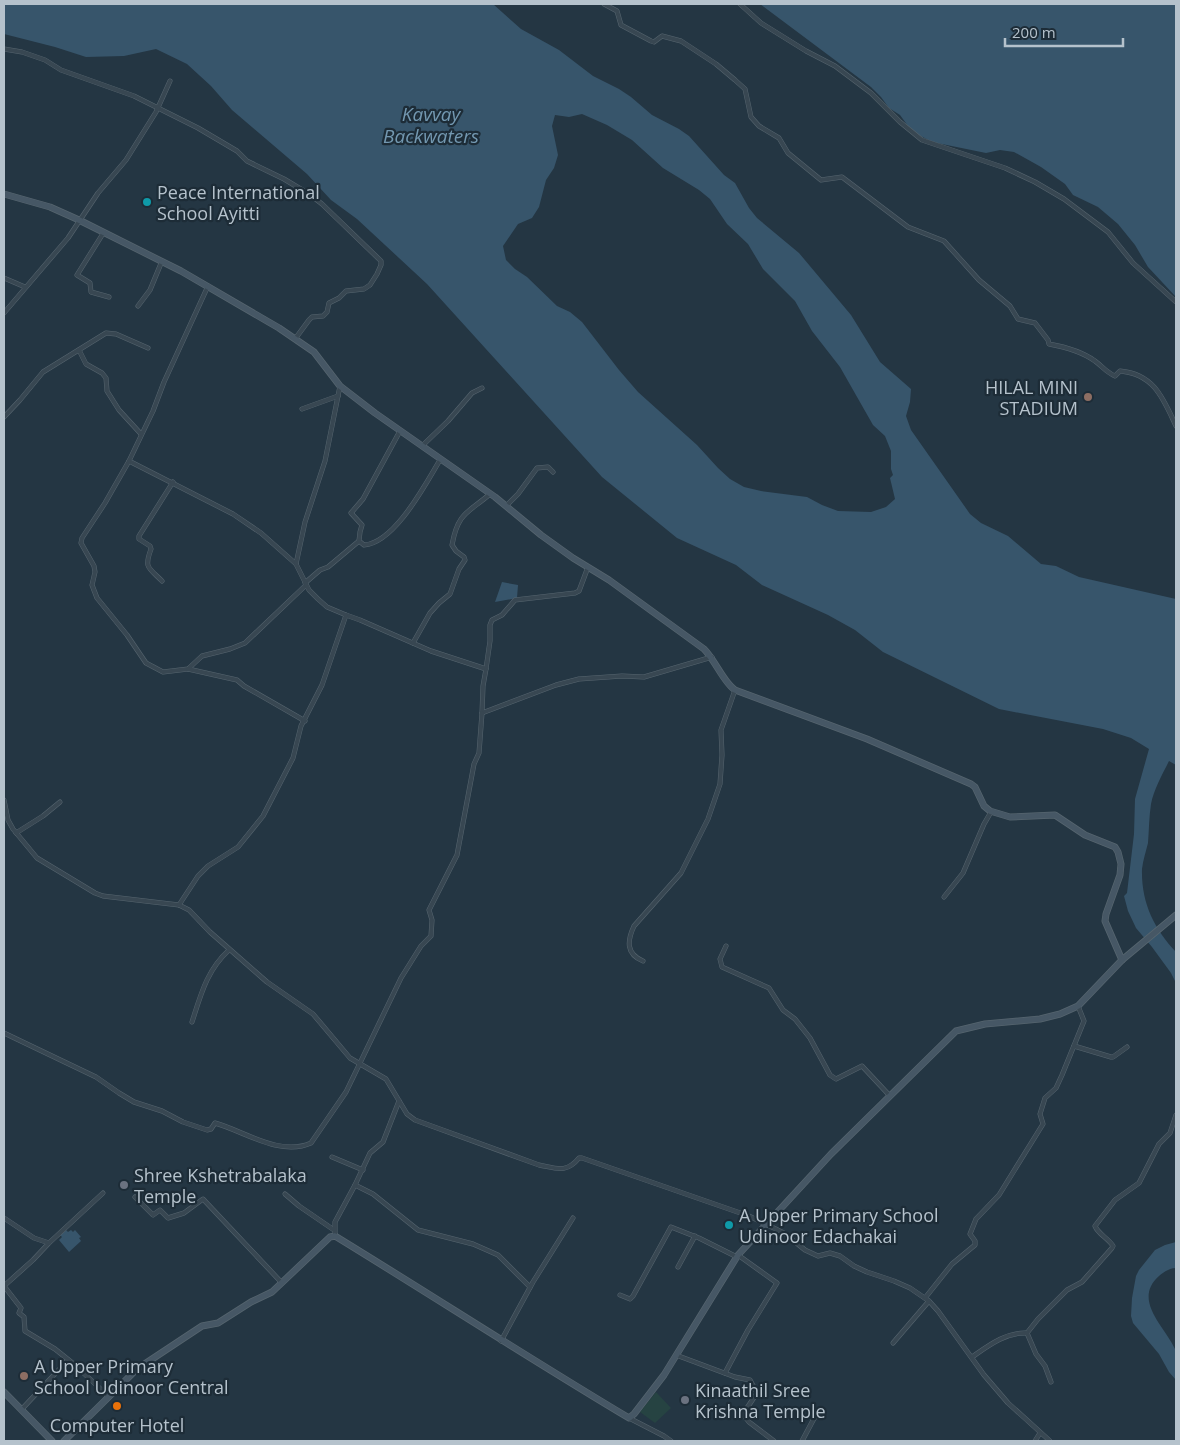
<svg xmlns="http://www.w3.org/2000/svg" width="1180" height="1445" font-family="'Open Sans',sans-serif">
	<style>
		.green { fill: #264342 }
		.water { fill: #37556b; fill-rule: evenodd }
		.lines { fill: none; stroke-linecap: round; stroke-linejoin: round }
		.street-casing { stroke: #56656f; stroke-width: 5 }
		.secondary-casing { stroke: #56656f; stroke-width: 7 }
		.street { stroke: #384752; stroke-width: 4 }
		.secondary { stroke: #465765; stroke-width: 5.5 }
		.culture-dot { fill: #0f9aa8; stroke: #1d2c37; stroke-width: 2 }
		.education-dot { fill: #8d6e63; stroke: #1d2c37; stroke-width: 2 }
		.worship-dot { fill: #6b7280; stroke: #1d2c37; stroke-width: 2 }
		.food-dot { fill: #e8710a; stroke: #1d2c37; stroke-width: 2 }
		.labels { text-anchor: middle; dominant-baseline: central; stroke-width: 4.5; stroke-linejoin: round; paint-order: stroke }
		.poi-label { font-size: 18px; fill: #b5c2cc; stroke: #1d2c37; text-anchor: start }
		.water-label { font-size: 19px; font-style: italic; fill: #7398b1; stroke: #1d2c37 }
	</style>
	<rect width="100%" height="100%" fill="#243643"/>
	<path class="green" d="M656,1392L671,1408L655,1423L640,1412Z"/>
	<g class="water">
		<path d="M4,4H493L521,29L559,50L593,76L619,89L631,97L652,115L679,129L689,136L724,175L735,183L749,208L757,218L799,253L851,315L880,362L911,389L910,402L906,416L911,430L970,514L981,523L1008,536L1041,564L1056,566L1079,577L1176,599V765L1169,761C1162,775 1154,789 1151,804C1149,817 1149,830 1148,843C1146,851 1143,860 1142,869C1141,902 1154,929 1176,952V983L1171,973L1152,947L1136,928L1128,911L1124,896L1127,893L1134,834L1135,799L1149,749L1131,738L1103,729L999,709L883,652L855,630L828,615L762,585L736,565L677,538L602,477L427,284L357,219L331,200L307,174L232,110L211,86L187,64L156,49L124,56L86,57L55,47L4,34ZM582,114L607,125L632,140L663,168L699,190L710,199L727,224L748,244L763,269L795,301L812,331L840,367L873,425L885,436L891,451V469L893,475L890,478L895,499L886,507L871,512L838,511L822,505L807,497L761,491L744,487L730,479L718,468L697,445L638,392L619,370L582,322L570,312L557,306L527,277L515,269L506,260L503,246L518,224L532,218L539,207L546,180L554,168L558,155L552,126L555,115L569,117Z"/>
		<path d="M760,4H1176V297L1148,267L1135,245L1118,224L1098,207L1073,195L1065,184L1041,167L1014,152L1000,150L986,153L932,142L919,135L908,126L900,115L889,108L881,97L871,87Z"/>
		<path d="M502,582L518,585L517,598L495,602Z"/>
		<path d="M66,1230L68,1232L71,1230L73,1232L75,1230L81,1237L79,1238L81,1241L69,1252L59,1240L62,1237L60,1235Z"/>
		<path d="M1176,1242V1268C1169,1268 1164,1272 1159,1276C1132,1300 1165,1327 1175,1349C1179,1357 1176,1371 1176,1380L1169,1372L1159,1354L1133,1323L1131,1316L1132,1298L1136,1276L1139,1270L1155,1250L1165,1245Z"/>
	</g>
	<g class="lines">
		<defs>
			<g id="street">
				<path d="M604,4L617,11L621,25L651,41L654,42L662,36L681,41L716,64L735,80L745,89L751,117L759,126L779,138L788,153L821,180L842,177L908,227L944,241L979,280L1010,306L1018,319L1035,323L1048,340L1049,344C1066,347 1081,351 1095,361C1103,367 1106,372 1115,376L1120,371C1154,374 1163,398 1176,426"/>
				<path d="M740,4L761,23L806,51L835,66L871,93L900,122L922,140L1005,168L1035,182L1064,199L1108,232L1133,263L1176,302"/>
				<path d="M4,49L22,52L45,60L61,70L134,96L198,128L237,151L247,161L284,179L309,194L322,204L381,261V265L377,274L370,285L364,289L346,291L339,298L329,303L327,312L323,316L312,317L309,320L295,339"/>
				<path d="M104,232L77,275L90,283L91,292L109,297"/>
				<path d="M4,278L25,287"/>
				<path d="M208,286L164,382L153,411L129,461L233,514L261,533L296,564"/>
				<path d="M138,306L150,290L162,261"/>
				<path d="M4,313L68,238L98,193L126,160L156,112L170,81"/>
				<path d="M79,350L86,364L102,373L106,378L107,391L119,410L141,434"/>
				<path d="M302,409L338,396"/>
				<path d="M4,417L20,400L43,372L106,333L116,334L148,348"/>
				<path d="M400,431L363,499L351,513L362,525L360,532L359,541L364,545C395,543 426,483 440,460"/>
				<path d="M422,446L448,421L472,393L482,388"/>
				<path d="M129,461L105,503L82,538L81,543L94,566L95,572L92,585L97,598L127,635L146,663L163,672L188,669L202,656L230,649L245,643L306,585"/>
				<path d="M506,506L518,494L537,468L548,467L553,472"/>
				<path d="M162,581C148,567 144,568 151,549L150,546L139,539V536L173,482"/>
				<path d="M305,583L320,570L328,567L359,541"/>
				<path d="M346,615L360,620L431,651L486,669L483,686L482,713L556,685L579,679L622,676L644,677L712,657"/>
				<path d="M413,643L430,613L439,603L450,594L459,569L465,560L464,557L456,551L452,545C458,512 468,513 490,494"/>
				<path d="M188,669L237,680L244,686L305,721"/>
				<path d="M486,669L490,641V625L492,620L502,615L515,600L575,593L579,591L588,567"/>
				<path d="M4,800L8,820L13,829L37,858L95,893L103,896L179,905L189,910L210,932L267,982L313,1014L350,1058L386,1079L407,1114L415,1120L539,1165C556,1168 566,1174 579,1158H582L749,1216L784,1233L805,1250L818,1256L830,1253L840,1256L854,1266L867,1272L894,1281L910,1288L929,1301L938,1311L984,1375L1008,1403L1050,1441"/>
				<path d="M16,833L43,816L60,802"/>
				<path d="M944,897L963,873L984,824L991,812"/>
				<path d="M179,905L198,876L208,866L238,847L263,816L293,758L301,726L322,685L346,615L327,607L318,599L309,590L296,564L305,522L325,461L340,386"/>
				<path d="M726,946L720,959L722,967L769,988L783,1010L795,1019L810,1038L830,1075L836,1079L862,1066L890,1096"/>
				<path d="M643,961C626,954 627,941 634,926L681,873L708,819L720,784L722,755L721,730L735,690"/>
				<path d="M192,1022C201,994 207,970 229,950"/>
				<path d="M4,1033L96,1077L119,1093L134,1102L162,1111L183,1122L207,1130L211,1129L215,1123C244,1131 280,1157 311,1143L346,1092L401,978L421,946L431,936L432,920L429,910L457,855L474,764L479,753L482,713"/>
				<path d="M1074,1046L1111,1057H1113L1127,1047"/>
				<path d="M332,1157L363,1170"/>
				<path d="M355,1185L373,1194L418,1230L473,1244L498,1255L530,1287"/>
				<path d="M285,1194L299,1206L334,1230"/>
				<path d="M135,1197L153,1215L160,1210L168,1218L184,1213L203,1199L282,1283"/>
				<path d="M4,1218L34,1238L49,1243L33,1260L4,1286L21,1308L19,1313L24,1317L25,1331L55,1349L75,1365L109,1397"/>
				<path d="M335,1236V1222L355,1185L370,1153L383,1142L399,1101"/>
				<path d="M49,1243L103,1193"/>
				<path d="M678,1267L695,1236"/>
				<path d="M620,1295L630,1299L633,1296L671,1227L699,1238L737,1257"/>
				<path d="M925,1298L952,1264L975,1245V1241L970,1234L976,1219L999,1195L1043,1124L1040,1114L1045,1098L1056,1088L1062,1075L1084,1021L1078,1006"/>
				<path d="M1027,1333L1038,1319L1067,1290L1082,1282L1112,1248L1113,1246C1108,1238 1098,1234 1095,1226L1115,1200L1139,1183L1159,1144L1170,1133L1176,1115"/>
				<path d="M501,1341L533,1282L573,1218"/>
				<path d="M893,1343L929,1301"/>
				<path d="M676,1355L735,1377L750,1380L757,1393L743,1414L749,1422L774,1441"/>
				<path d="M972,1357C988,1346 1006,1332 1027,1333L1036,1354L1045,1366L1051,1382"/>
				<path d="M725,1373L748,1330L777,1283L738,1255"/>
				<path d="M21,1410L68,1360"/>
				<path d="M629,1418L664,1436L671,1441"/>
				<path d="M802,1441L818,1411"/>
				<path d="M1035,1441L1040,1433"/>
			</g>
			<g id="secondary">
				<path d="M4,194L50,207L79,220L181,271L279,328L314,352L340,386L375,413L495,497L541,535L573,558L609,580L704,649C715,660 724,683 735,690L867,739L971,784L975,787L984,806L990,811L1010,817L1055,815L1085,835L1115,847L1118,852L1121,864L1120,875L1106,914L1105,921L1122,960"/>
				<path d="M4,1392L52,1441"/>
				<path d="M64,1441L137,1369L202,1326L218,1323L251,1302L272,1292L330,1237L335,1236C433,1296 530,1359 629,1418L634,1414L664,1375L738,1255L831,1154L956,1031L985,1024L1040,1019L1060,1014L1078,1006L1122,960L1176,915"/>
			</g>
		</defs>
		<use href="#street" class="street-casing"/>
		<use href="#secondary" class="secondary-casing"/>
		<use href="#street" class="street"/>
		<use href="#secondary" class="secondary"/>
	</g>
	<g class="culture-dot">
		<circle cx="147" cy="202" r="5"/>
		<circle cx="729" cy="1225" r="5"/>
	</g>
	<g class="education-dot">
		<circle cx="1088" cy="397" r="5"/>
		<circle cx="24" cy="1376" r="5"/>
	</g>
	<g class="worship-dot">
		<circle cx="124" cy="1185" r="5"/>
		<circle cx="685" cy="1400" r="5"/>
	</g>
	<circle class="food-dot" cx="117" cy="1406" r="5"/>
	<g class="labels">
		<g class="poi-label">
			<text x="157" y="192">Peace International<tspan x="157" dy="21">School Ayitti</tspan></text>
			<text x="1078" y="387" text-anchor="end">HILAL MINI<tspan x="1078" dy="21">STADIUM</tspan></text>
			<text x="134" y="1175">Shree Kshetrabalaka<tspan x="134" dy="21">Temple</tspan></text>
			<text x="739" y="1215">A Upper Primary School<tspan x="739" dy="21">Udinoor Edachakai</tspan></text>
			<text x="34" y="1366">A Upper Primary<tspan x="34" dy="21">School Udinoor Central</tspan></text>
			<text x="695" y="1390">Kinaathil Sree<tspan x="695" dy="21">Krishna Temple</tspan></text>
			<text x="117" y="1425" text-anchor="middle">Computer Hotel</text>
		</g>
		<g class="water-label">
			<text x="431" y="114">Kavvay<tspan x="431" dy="22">Backwaters</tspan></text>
		</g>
	</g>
	<rect width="1180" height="1445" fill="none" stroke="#b5c2cc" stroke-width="10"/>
	<path d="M1005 38v8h118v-8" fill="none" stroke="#b5c2cc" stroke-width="2.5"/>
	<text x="1012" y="38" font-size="15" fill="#b5c2cc" stroke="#1d2c37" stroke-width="4" paint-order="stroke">200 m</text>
</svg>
